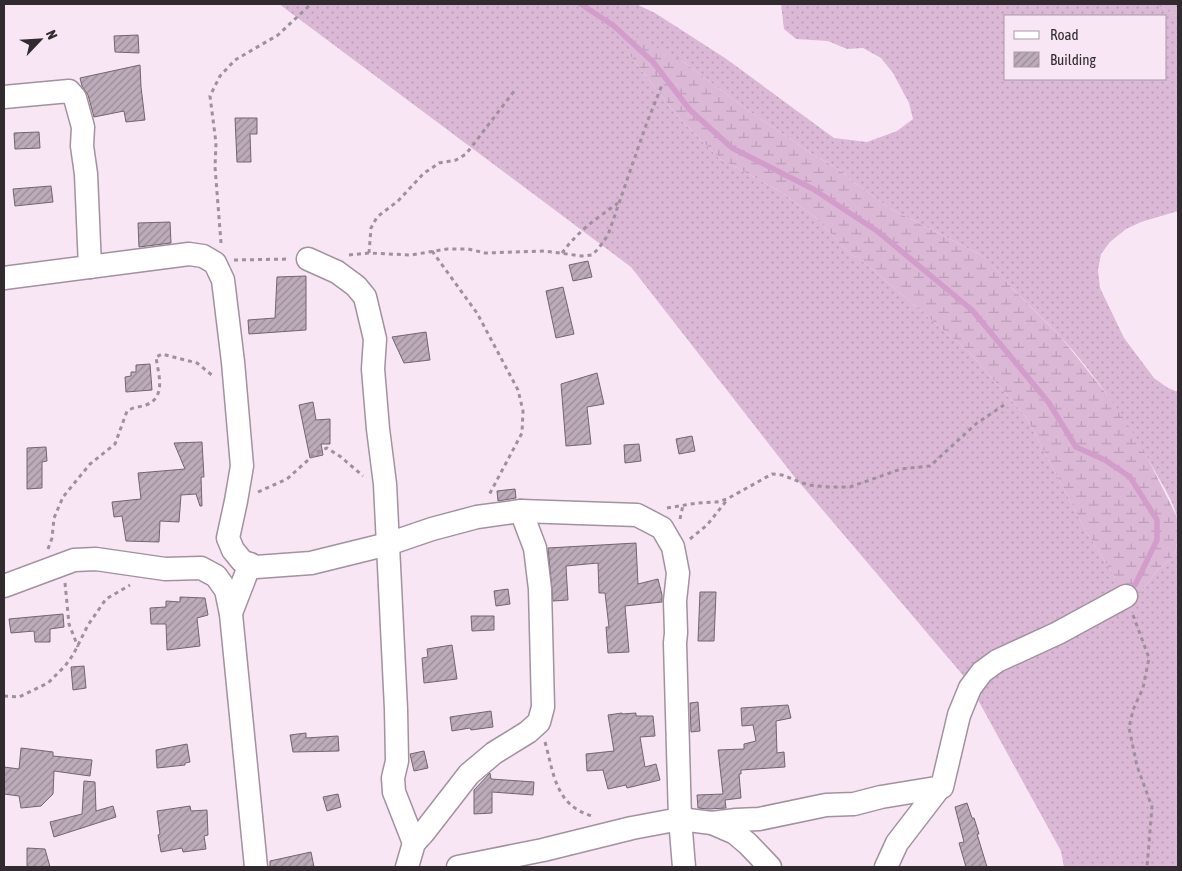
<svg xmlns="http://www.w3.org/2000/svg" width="1182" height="871" font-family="'Asap Condensed',sans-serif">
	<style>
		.grass { fill: url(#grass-dots); fill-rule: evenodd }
		.wetland { fill: url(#wetland-marsh) }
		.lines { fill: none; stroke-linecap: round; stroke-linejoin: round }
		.stream { stroke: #d39dcb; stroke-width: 5.5 }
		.building { fill: url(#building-hatch); stroke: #736471 }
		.minor-casing { stroke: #a2919f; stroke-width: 25 }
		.path { stroke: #9e919b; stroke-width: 3; stroke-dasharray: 4 4; stroke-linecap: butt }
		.minor { stroke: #fff; stroke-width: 22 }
	</style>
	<defs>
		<pattern id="grass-dots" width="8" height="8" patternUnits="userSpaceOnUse" patternTransform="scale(1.25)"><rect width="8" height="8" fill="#dbb8d6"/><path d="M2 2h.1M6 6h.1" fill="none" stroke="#bc9eb8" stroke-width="1.8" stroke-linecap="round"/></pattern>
		<pattern id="wetland-marsh" width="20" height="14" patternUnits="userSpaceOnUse" patternTransform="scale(1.25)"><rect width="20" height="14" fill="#dbb8d6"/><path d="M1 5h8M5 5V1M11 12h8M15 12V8" fill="none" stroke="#bc9eb8"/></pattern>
		<pattern id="building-hatch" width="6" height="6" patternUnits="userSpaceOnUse" patternTransform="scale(1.25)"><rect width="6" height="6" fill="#bcabb9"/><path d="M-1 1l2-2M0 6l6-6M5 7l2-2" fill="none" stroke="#998b97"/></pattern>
	</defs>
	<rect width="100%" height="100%" fill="#f8e6f5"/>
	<path class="grass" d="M279,4H636L655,13L725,58L834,138L867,142L897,131L913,119L909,103L893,73L881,58L863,48L847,49L828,41L796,39L784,29L781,4H1155L1178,17V211L1141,222L1126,229L1110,242L1101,254L1098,270L1100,288L1124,338L1154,378L1168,388L1178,392V523C1176,506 1165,489 1157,475C1130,426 1097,376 1059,335C1046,321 1032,308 1019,295C1005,281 994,266 979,254L891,209L852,181L840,170L812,154L749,111L682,61L628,53L678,117L720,159L778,190L816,218L849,253L865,263L970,353L1026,417L1087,533L1115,577L1140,593L1157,571L1175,555L1178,537V867H1064L1061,851L967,680L793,475L631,267ZM1006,16H1166V79H1006Z"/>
	<g class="wetland">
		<path d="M1155,4H1178V17Z"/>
		<path d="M637,37L682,61L749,111L812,154L840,170L852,181L891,209L979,254L990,263L1013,289L1060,336L1112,401L1140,443L1177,517L1178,537L1175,555L1157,571L1140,593L1134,595L1115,577L1087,533L1026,417L970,353L865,263L849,253L816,218L778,190L720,159L678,117L628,53Z"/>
	</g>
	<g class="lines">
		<path class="stream" d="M581,4L614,26L653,62L690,110L732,148L813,189L877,231L972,310L1049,403L1076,447L1105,460L1130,477L1157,520V540L1135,585"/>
	</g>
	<g class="building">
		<path d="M138,35L139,53L115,52L114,36Z"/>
		<path d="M140,65L141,87L145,120L126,122L124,111L94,117L88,95L82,86L80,78Z"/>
		<path d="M235,118H257V134H250L251,162H237Z"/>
		<path d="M39,132L40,148L15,149L14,133Z"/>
		<path d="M51,186L53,202L15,206L13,189Z"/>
		<path d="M170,222L171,243L139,247L138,223Z"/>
		<path d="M588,261L592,277L573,281L569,265Z"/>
		<path d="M306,276V330L249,334L248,320L275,318L277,277Z"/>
		<path d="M563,287L574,334L556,338L546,291Z"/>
		<path d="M426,332L430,360L404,363L392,337Z"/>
		<path d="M150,364L152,390L126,392L125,377L131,376V372H136V365Z"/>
		<path d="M597,373L604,404L587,407L591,444L566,446L561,384Z"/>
		<path d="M313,402L316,420L330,419V444H321L323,455L310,458L299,405Z"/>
		<path d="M692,436L695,451L679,454L676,439Z"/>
		<path d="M202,442L204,477H201L202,506H200L196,494L181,495L179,522L160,521L159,542L126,541L122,516L114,517L112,502L141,499L138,473L185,469L174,443Z"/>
		<path d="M639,444L641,461L625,463L624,445Z"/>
		<path d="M46,447L47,461L42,462V488L27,489V448Z"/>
		<path d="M515,489L516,498L498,501L497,491Z"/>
		<path d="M636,543L638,584L658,579L662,595V602L625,606L629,652L608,653L606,627H609L605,593H599L598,563L566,566L568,600L553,601L548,548Z"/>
		<path d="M508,589L510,604L496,606L494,591Z"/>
		<path d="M700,592H716L714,641H698Z"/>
		<path d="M180,597L205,598L208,615L197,618L200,646L167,650L166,624H151L150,608L166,607V601L180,602Z"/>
		<path d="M63,614L64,627L50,629V642H35L34,631L11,633L9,619Z"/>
		<path d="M471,616H494V630L472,631Z"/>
		<path d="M452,645L457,679L424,683L422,658L428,657L427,649Z"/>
		<path d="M84,666L86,688L73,690L71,667Z"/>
		<path d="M698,702L700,731L691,732L690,703Z"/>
		<path d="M788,705L791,718L776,721L777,753L784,752L785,767L741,770V774H739L741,798L725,800L726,808L709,809L698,808L697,795L723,794L718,750L744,749V744L756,741L753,725L742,726L741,708Z"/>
		<path d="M491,711L493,727L471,730L470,728L452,731L450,717Z"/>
		<path d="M622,713V714L636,713V716H653L655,736L640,737L645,767L656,764L660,780L627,788L626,785L608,789L603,770L587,771L586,754L614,751L608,715Z"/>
		<path d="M306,733V738L338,736L339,751L293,752L290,735Z"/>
		<path d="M187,744L190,762L185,763V765L157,768L156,750Z"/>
		<path d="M21,748L53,752V756L92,760L90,776L54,771L53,794L41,806L21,808L19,796L4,794V767L19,769Z"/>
		<path d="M424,751L428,768L414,771L410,754Z"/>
		<path d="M490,773L491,779L534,782L533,795L492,792V813L474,814V790Z"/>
		<path d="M84,781L95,782L96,811L113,806L116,817L54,837L50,822L82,814Z"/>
		<path d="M338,794L341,807L327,811L323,797Z"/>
		<path d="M967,803L972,818H974L979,834H977L987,867H966L959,843L964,842L955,807Z"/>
		<path d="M190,806L191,811L207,810L208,835L204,836L206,849L183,852L182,848L161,852L158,835L160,834L157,811Z"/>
		<path d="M27,848L45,849L50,867H27Z"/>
		<path d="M311,852L314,867H270V861Z"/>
	</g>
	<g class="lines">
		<defs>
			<g id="minor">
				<path d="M4,97L69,91L75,98L83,127L82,146L86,174L90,267"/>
				<path d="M308,259L337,272L356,286L365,297L375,339L373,369L378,429L385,484L396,709L397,761L393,778L394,792L414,843"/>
				<path d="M4,278L189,254L203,256L215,263L223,280L233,362L242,466L236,501L228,538L233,550L242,561L256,567L311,563L388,544L432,529L477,517L521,511L637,515L662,528L673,547L678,573L675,601L676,633L675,643L680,819L632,828L543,850L458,867"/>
				<path d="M4,586L74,560L96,559L165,569L201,568L216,576L226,590L231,614L256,867"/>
				<path d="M231,613L250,564"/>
				<path d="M712,823L735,833L748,844L770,867"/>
				<path d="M407,867L414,843L424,832L469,774L494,753L528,732L539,722L543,707L540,589L535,548L521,511"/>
				<path d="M684,867L680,819L712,823L736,820L759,819L826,805L854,804L881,797L942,787L959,715L970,688L982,672L997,661L1058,633L1126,596"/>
				<path d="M886,867L897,843L940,787"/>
			</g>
		</defs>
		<use href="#minor" class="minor-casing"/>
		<g class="path">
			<path d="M221,243L215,167L216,143L210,96L220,76L235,60L278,35L311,4"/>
			<path d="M432,251L477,313L518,390L523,411L522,433L489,495"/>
			<path d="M369,253L371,228L377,217L398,201L424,173L432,168L439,163L456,160L466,154L515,90"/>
			<path d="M562,253C579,230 596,219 618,203"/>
			<path d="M349,255L369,253L411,255L447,249H468L485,253L544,251L582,256L592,255L598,249L608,235L646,125L662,85"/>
			<path d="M234,260L290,259"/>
			<path d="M258,492L287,479L317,452L327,448L341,457L363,476"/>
			<path d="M667,508L697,503L717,502L727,499L772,474L782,475L808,485L829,487H850L901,469L930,466L977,423L1004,405"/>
			<path d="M680,519L683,505"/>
			<path d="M690,539L707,525L727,500"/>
			<path d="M48,549L52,538L54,518L63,497L90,464L115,444L127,411C133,407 140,407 146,405C167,397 158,373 156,357L162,354L197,363L213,376"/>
			<path d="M65,583L69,624L78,647"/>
			<path d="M1133,615L1149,658L1143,688L1133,710L1129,728L1137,766L1152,807L1147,867"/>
			<path d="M4,696L19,697L48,683L65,666L73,655L88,625L106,599L130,585"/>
			<path d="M545,742C554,774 555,805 592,816"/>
		</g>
		<use href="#minor" class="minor"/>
	</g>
	<rect width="1182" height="871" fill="none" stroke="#312b30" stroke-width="10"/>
	<rect x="1004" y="15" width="162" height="65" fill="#f8e6f5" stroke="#a89ba6"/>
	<rect x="1014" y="31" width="25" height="8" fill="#ffffff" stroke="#a89ba6"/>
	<text x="1050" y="40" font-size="15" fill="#312b30">Road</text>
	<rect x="1014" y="52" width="25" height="15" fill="url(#building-hatch)" stroke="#a89ba6"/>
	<text x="1050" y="65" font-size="15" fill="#312b30">Building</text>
	<g transform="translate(40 40) rotate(65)" stroke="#f8e6f5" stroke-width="4" paint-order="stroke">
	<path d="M0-4L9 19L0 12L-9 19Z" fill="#312b30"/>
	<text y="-8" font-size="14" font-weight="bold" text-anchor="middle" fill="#312b30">N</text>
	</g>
</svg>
